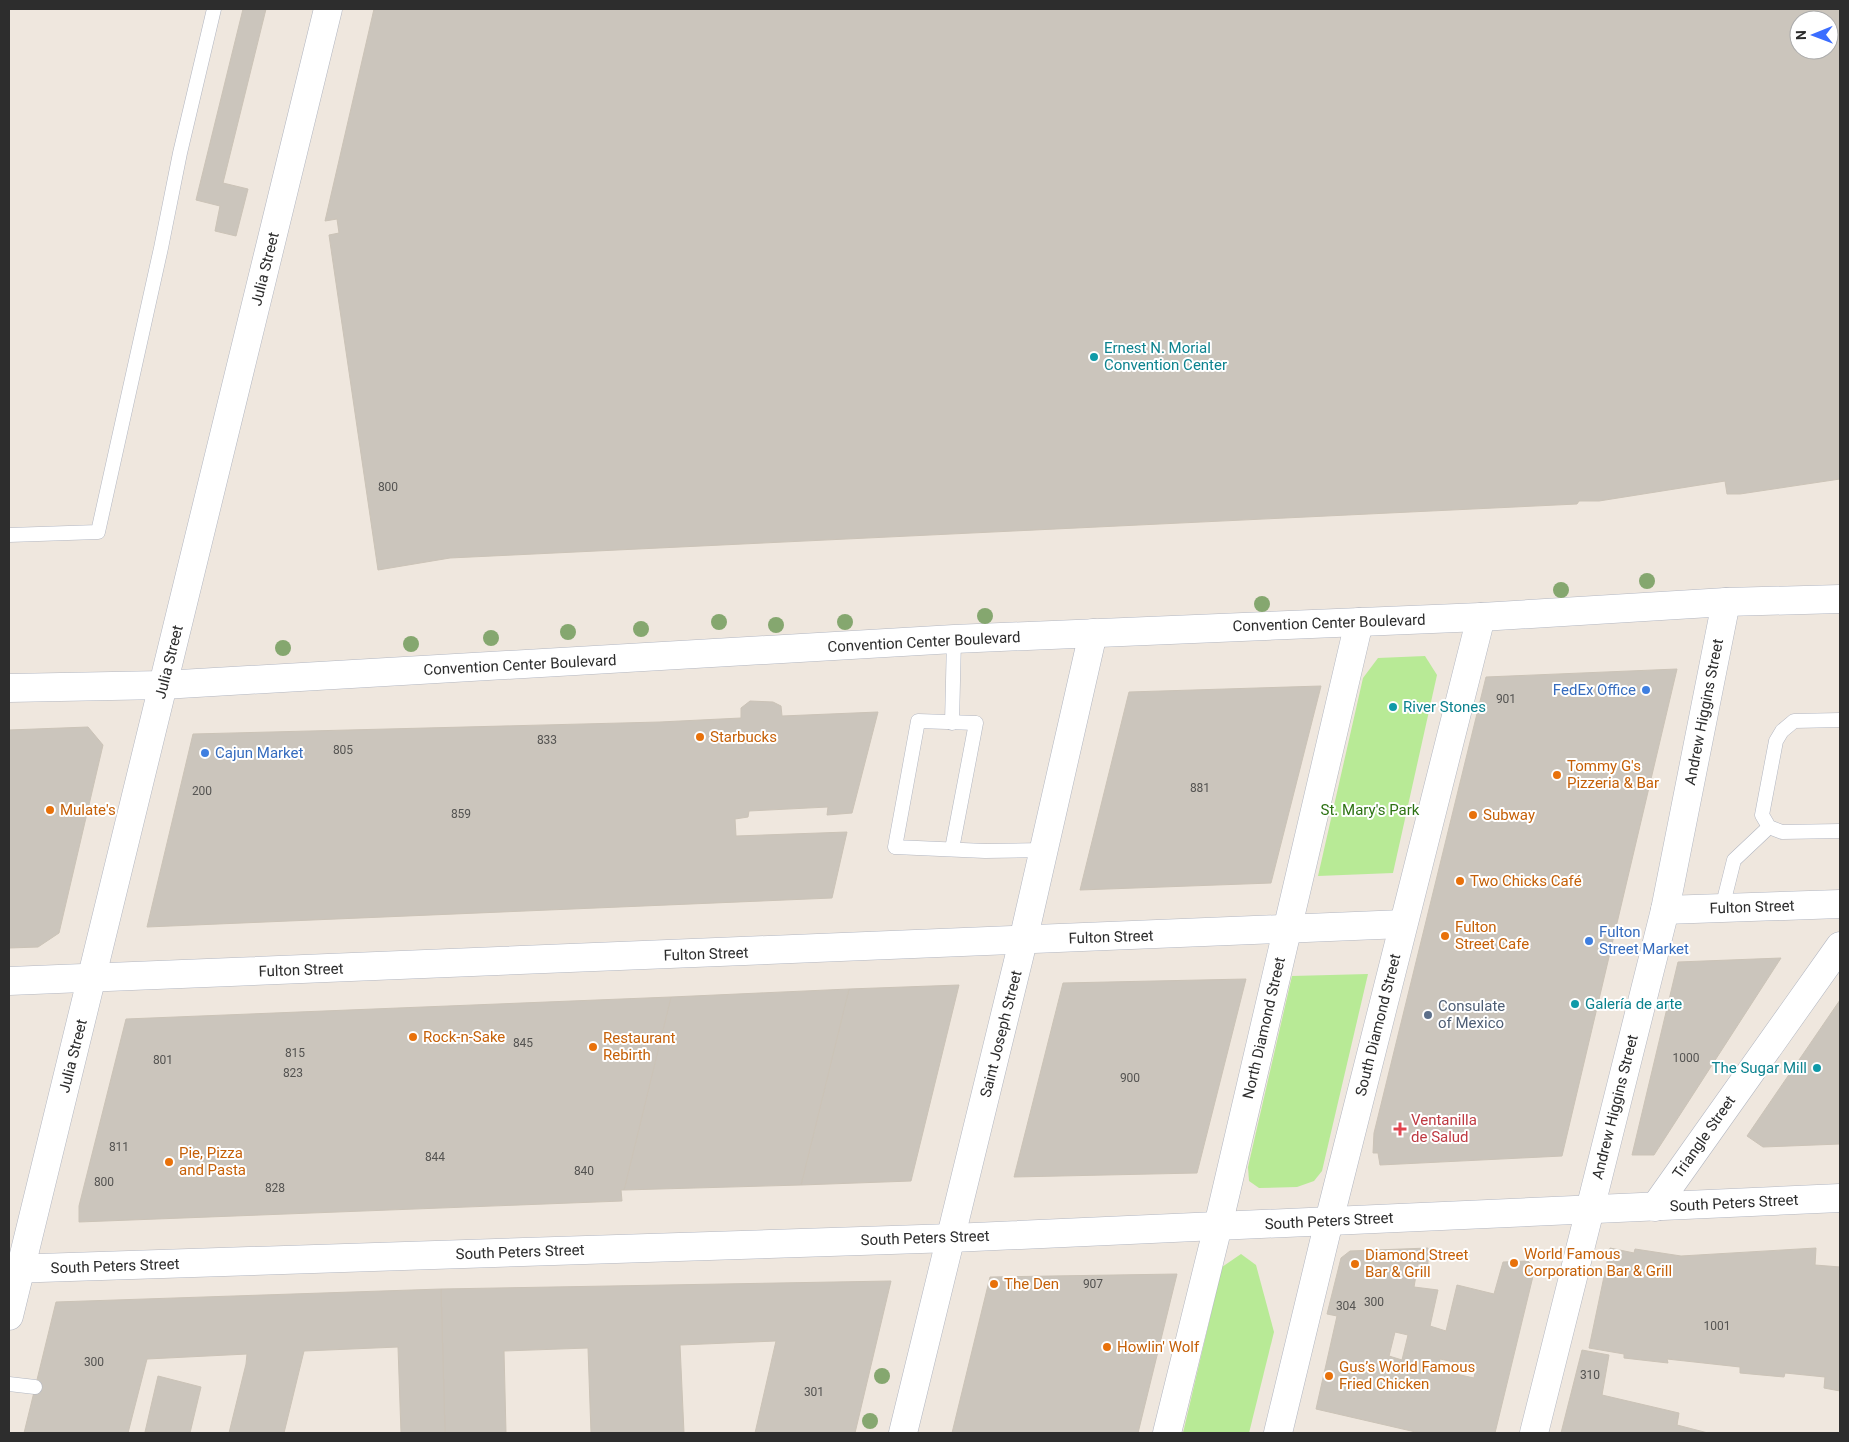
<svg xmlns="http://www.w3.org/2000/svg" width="1849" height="1442" font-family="Roboto,sans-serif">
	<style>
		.green { fill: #b8ea96 }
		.building { fill: #cbc5bc; stroke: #cbc3b7; fill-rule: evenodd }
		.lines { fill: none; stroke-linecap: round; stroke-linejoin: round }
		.lane-casing { stroke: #b2b6c1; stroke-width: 15 }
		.street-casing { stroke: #b2b6c1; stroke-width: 29 }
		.secondary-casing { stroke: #b2b6c1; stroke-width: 29 }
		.lane { stroke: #fff; stroke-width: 14 }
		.street { stroke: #fff; stroke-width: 28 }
		.secondary { stroke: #fff; stroke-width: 28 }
		.tree { fill: #85a76f }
		.culture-dot { fill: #0f9aa8; stroke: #fff; stroke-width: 2 }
		.shop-dot { fill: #3f7fe0; stroke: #fff; stroke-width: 2 }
		.food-dot { fill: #e8710a; stroke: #fff; stroke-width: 2 }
		.service-dot { fill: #5c6f8a; stroke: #fff; stroke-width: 2 }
		.health-dot { fill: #e0444e; stroke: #fff; stroke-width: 2 }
		.labels { text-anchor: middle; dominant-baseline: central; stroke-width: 4; stroke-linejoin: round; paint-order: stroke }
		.number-label { font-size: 12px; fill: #545351 }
		.street-label { font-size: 15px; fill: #2d2d2d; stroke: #fff }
		.culture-label { font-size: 15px; fill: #0d838f; stroke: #fff; text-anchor: start }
		.shop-label { font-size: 15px; fill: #366cbe; stroke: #fff; text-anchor: start }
		.food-label { font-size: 15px; fill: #c56008; stroke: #fff; text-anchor: start }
		.park-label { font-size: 15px; fill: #2e7214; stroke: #fff }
		.service-label { font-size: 15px; fill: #4e5e75; stroke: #fff; text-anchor: start }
		.health-label { font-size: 15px; fill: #be3a42; stroke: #fff; text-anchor: start }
	</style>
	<rect width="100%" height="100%" fill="#efe7de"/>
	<g class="green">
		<path d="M1425,656L1437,675L1393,873L1318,876L1363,678L1378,658Z"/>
		<path d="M1368,974L1322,1171L1314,1181L1297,1187L1259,1188L1249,1181L1248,1167L1292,976Z"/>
		<path d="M1241,1254L1256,1265L1274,1332L1249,1433H1183L1222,1267Z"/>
	</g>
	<g class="building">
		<path d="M243,9H266L223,183L248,189L236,236L215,231L220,206L196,200Z"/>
		<path d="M374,9H1840V479L1740,494H1727L1725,481L1599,501H1579L1577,504L450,558L378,570L329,235L339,233L337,219L325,221ZM1799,20H1829V50H1799Z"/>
		<path d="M1677,669L1562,1156L1380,1165L1378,1153H1373L1374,1133L1486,677Z"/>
		<path d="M1321,686L1271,883L1080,890L1129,692Z"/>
		<path d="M750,701L773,702L781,706L782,716L878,712L852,813L827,815L828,807L749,811L748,817L735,819L736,836L847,832L832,898L147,927L193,734L660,722L741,718V708Z"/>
		<path d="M88,727L103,745L59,933L38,947L9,948V730Z"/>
		<path d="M1781,958L1654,1155H1632L1678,962Z"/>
		<path d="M1246,979L1197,1173L1014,1177L1063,983Z"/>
		<path d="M959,985L911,1181L801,1185L849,989Z"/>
		<path d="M849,989L801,1185L624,1190L671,997Z"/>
		<path d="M671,997L624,1190H621L622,1201L79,1222V1206L126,1019Z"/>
		<path d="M1840,1000V1144L1763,1147L1747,1136Z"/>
		<path d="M1428,1248V1264H1418L1414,1287L1438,1290L1430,1326L1446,1331L1457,1285L1494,1294L1503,1262L1528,1261L1535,1268L1495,1433H1420L1316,1409L1337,1316L1327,1314L1341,1258L1350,1251ZM1395,1332L1408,1335L1402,1360L1389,1356ZM1440,1359L1476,1367L1474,1378L1438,1370Z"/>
		<path d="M1610,1248L1634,1253L1635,1249L1681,1256L1816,1248L1815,1265L1840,1267V1391L1824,1388L1825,1377L1785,1373L1784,1377L1740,1373V1367L1667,1359L1668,1363L1624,1358V1354L1589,1348Z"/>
		<path d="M1177,1274L1138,1433H952L990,1277Z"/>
		<path d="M891,1281L855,1433H755L776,1341L680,1345L684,1433H591L588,1348L504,1351L506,1433H445L441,1289Z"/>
		<path d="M441,1289L445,1433H401L398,1347L304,1351L284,1433H229L246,1364L247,1354L147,1359L128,1433H130H24L56,1302Z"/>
		<path d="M1582,1350L1609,1355L1602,1395L1679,1413L1677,1425L1708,1433H1561Z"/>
		<path d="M158,1376L201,1387L190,1433L145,1432Z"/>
	</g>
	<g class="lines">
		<defs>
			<g id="lane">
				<path d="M9,535L98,532L161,248L180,153L214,9"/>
				<path d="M1840,720L1794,721L1782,731L1776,741L1762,815L1769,827L1782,832L1840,831"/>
				<path d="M952,723L954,639"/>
				<path d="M952,849L976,723L918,721L895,847L985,851L1043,850"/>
				<path d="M1722,908L1734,860L1769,827"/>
				<path d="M9,1384L35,1387"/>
			</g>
			<g id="street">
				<path d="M1665,910L1840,904"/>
				<path d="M9,981L1403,924"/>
				<path d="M1655,1207L1840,946"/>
				<path d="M9,1269L952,1238L1840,1198"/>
				<path d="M9,1316L328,9"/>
				<path d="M903,1433L1023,941L1093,633"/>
				<path d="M1167,1433L1218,1226L1359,622"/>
				<path d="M1278,1433L1329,1221L1481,617"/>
			</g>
			<g id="secondary">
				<path d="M9,688L163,685L954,639L1481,617L1726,602L1840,599"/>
				<path d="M1534,1433L1665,910L1726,602"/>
			</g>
		</defs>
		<use href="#lane" class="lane-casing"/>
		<use href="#street" class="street-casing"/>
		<use href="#secondary" class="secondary-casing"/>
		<use href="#lane" class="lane"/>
		<use href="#street" class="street"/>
		<use href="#secondary" class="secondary"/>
	</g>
	<g class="tree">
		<circle cx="1647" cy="581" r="8"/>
		<circle cx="1561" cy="590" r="8"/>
		<circle cx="1262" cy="604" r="8"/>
		<circle cx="985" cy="616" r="8"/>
		<circle cx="719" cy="622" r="8"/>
		<circle cx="845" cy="622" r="8"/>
		<circle cx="776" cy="625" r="8"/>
		<circle cx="641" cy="629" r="8"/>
		<circle cx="568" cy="632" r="8"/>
		<circle cx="491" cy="638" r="8"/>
		<circle cx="411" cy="644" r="8"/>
		<circle cx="283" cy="648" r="8"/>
		<circle cx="882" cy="1376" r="8"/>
		<circle cx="870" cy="1421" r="8"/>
	</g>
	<g class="culture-dot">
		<circle cx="1094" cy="357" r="5"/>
		<circle cx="1393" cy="707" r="5"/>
		<circle cx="1575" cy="1004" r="5"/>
		<circle cx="1817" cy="1068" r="5"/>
	</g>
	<g class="shop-dot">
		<circle cx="1646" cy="690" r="5"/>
		<circle cx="205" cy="753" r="5"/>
		<circle cx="1589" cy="941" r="5"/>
	</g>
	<g class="food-dot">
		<circle cx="700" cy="737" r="5"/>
		<circle cx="1557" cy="775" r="5"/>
		<circle cx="50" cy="810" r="5"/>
		<circle cx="1473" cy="815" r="5"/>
		<circle cx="1460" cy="881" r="5"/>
		<circle cx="1445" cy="936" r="5"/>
		<circle cx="413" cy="1037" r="5"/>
		<circle cx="593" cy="1047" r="5"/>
		<circle cx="169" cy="1162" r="5"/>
		<circle cx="1514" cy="1263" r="5"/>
		<circle cx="1355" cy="1264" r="5"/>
		<circle cx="994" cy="1284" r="5"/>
		<circle cx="1107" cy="1347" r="5"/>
		<circle cx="1329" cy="1376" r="5"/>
	</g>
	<circle class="service-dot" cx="1428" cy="1015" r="5"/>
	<path class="health-dot" d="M1397.5 1121.5h5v5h5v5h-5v5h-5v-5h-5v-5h5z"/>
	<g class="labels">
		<g class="number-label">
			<text x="388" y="487">800</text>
			<text x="1506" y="699">901</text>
			<text x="547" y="740">833</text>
			<text x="343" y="750">805</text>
			<text x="1200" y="788">881</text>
			<text x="202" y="791">200</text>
			<text x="461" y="814">859</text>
			<text x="523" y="1043">845</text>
			<text x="295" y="1053">815</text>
			<text x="1686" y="1058">1000</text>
			<text x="163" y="1060">801</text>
			<text x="293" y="1073">823</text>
			<text x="1130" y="1078">900</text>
			<text x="119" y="1147">811</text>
			<text x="435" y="1157">844</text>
			<text x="584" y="1171">840</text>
			<text x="104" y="1182">800</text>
			<text x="275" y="1188">828</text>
			<text x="1093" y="1284">907</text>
			<text x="1374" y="1302">300</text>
			<text x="1346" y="1306">304</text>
			<text x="1717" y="1326">1001</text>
			<text x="94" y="1362">300</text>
			<text x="1590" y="1375">310</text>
			<text x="814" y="1392">301</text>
		</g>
		<g class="street-label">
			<text transform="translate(265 269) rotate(-76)">Julia Street</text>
			<text transform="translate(1329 623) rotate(-2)">Convention Center Boulevard</text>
			<text transform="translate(924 642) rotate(-3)">Convention Center Boulevard</text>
			<text transform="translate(169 662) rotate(-76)">Julia Street</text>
			<text transform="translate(520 665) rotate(-3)">Convention Center Boulevard</text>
			<text transform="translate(1704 712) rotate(-79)">Andrew Higgins Street</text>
			<text transform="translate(1752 907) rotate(-2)">Fulton Street</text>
			<text transform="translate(1111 937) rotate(-2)">Fulton Street</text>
			<text transform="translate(706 954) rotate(-2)">Fulton Street</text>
			<text transform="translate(301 970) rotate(-2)">Fulton Street</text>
			<text transform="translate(1378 1025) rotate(-76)">South Diamond Street</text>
			<text transform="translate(1264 1028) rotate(-77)">North Diamond Street</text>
			<text transform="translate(1001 1034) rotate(-76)">Saint Joseph Street</text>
			<text transform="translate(73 1056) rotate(-76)">Julia Street</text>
			<text transform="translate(1615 1107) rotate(-76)">Andrew Higgins Street</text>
			<text transform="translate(1704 1137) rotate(-55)">Triangle Street</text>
			<text transform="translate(1734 1203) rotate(-3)">South Peters Street</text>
			<text transform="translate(1329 1221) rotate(-3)">South Peters Street</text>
			<text transform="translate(925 1238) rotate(-2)">South Peters Street</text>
			<text transform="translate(520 1252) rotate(-2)">South Peters Street</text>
			<text transform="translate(115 1266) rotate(-2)">South Peters Street</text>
		</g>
		<g class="culture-label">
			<text x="1104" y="348">Ernest N. Morial<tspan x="1104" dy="17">Convention Center</tspan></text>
			<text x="1403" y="707">River Stones</text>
			<text x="1585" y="1004">Galería de arte</text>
			<text x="1807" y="1068" text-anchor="end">The Sugar Mill</text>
		</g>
		<g class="shop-label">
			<text x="1636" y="690" text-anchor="end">FedEx Office</text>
			<text x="215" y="753">Cajun Market</text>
			<text x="1599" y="932">Fulton<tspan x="1599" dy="17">Street Market</tspan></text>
		</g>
		<g class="food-label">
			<text x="710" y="737">Starbucks</text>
			<text x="1567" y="766">Tommy G's<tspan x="1567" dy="17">Pizzeria &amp; Bar</tspan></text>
			<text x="60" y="810">Mulate's</text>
			<text x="1483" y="815">Subway</text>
			<text x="1470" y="881">Two Chicks Café</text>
			<text x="1455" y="927">Fulton<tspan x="1455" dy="17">Street Cafe</tspan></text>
			<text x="423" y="1037">Rock-n-Sake</text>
			<text x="603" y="1038">Restaurant<tspan x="603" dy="17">Rebirth</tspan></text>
			<text x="179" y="1153">Pie, Pizza<tspan x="179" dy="17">and Pasta</tspan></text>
			<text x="1524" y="1254">World Famous<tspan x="1524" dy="17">Corporation Bar &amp; Grill</tspan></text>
			<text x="1365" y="1255">Diamond Street<tspan x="1365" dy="17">Bar &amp; Grill</tspan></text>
			<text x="1004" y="1284">The Den</text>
			<text x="1117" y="1347">Howlin' Wolf</text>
			<text x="1339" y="1367">Gus’s World Famous<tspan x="1339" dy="17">Fried Chicken</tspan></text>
		</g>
		<g class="park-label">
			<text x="1370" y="810">St. Mary's Park</text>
		</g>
		<g class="service-label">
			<text x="1438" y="1006">Consulate<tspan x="1438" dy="17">of Mexico</tspan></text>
		</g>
		<g class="health-label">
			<text x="1411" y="1120">Ventanilla<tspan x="1411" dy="17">de Salud</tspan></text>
		</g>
	</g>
	<rect width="1849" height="1442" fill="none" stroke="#2d2d2d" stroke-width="20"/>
	<g transform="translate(1814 35) rotate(269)"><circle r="24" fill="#ffffff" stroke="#ababab"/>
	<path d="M0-4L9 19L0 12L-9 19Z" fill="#3b6dff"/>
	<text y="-8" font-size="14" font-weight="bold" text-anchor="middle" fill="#2d2d2d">N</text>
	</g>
</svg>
